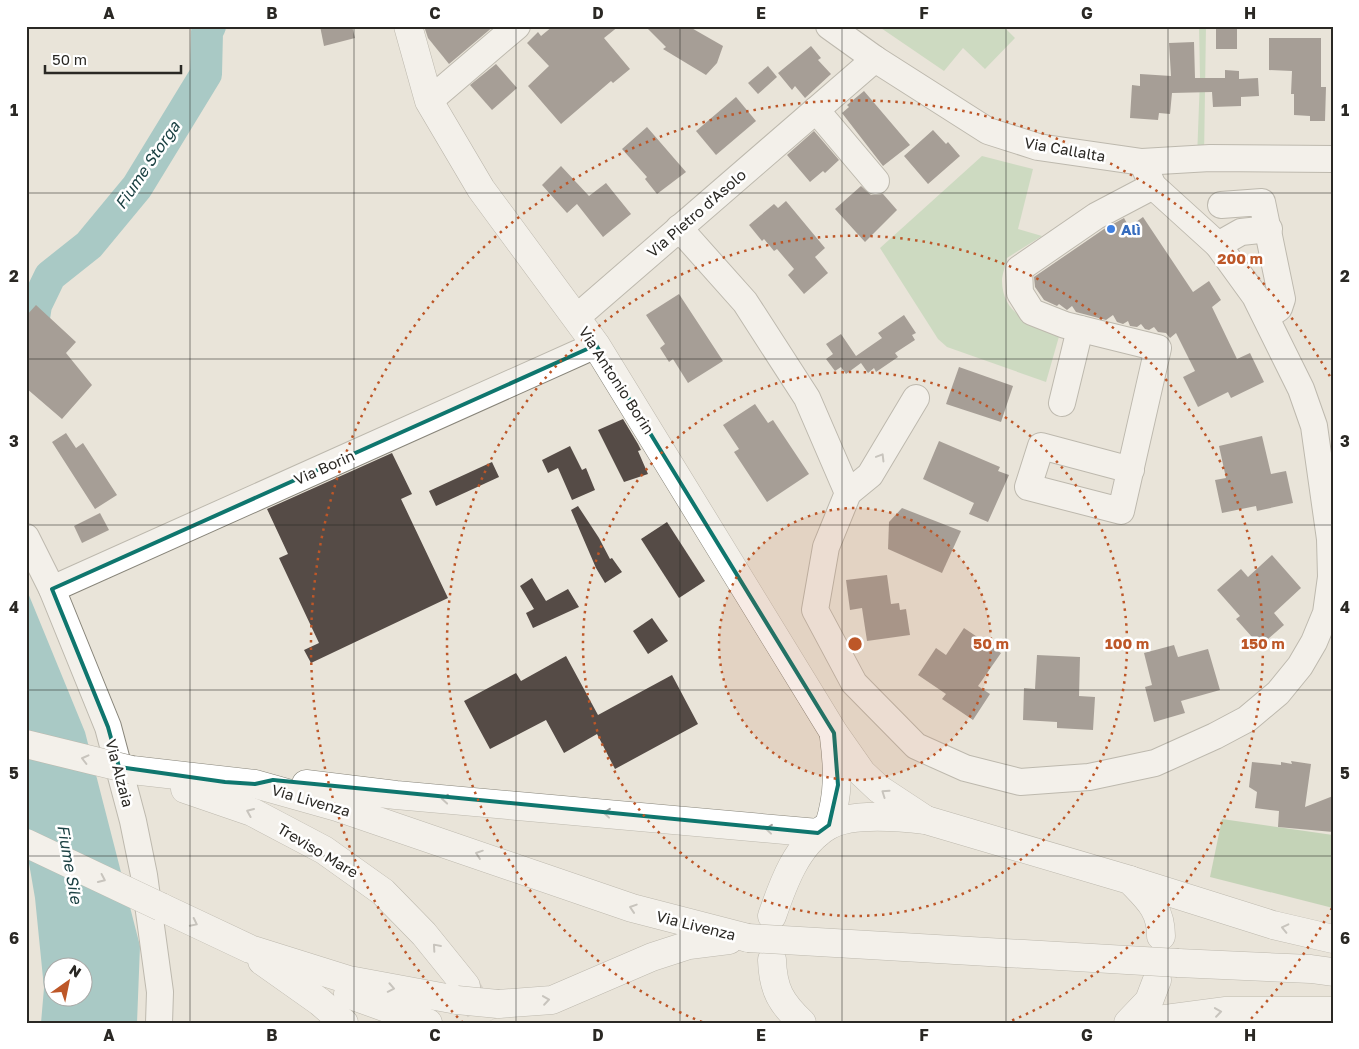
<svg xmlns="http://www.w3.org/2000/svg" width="1359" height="1049" font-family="'Golos Text',sans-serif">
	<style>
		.green { fill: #accea5 }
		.forest { fill: #98be8f }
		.water { fill: #5ba9ad; fill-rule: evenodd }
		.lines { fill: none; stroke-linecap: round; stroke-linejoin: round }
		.river { stroke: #5ba9ad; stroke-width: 32 }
		.building { fill: #554b46 }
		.highway-tunnel { stroke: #c3beb5; stroke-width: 28; stroke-dasharray: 28 14; stroke-linecap: butt }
		.minor-casing { stroke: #88857a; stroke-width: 28 }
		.major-casing { stroke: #88857a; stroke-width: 29 }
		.highway-casing { stroke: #88857a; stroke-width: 29 }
		.minor { stroke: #fff; stroke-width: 26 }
		.major { stroke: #fff; stroke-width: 28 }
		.highway { stroke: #fff; stroke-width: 28 }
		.highway-bridge-casing { stroke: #88857a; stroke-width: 29; stroke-linecap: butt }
		.highway-bridge { stroke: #fff; stroke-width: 28 }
		.oneway { stroke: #9f9e9c }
		.marked { fill: none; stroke: #0f766e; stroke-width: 4; stroke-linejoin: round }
		.grid { fill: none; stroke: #2a2824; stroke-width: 1; stroke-opacity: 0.55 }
		.ring { fill: none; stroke: #bd5728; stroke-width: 2.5; stroke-dasharray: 2.5 5 }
		.shop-dot { fill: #3f7fe0; stroke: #fff; stroke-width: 2 }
		.labels { text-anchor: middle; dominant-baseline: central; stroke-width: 5; stroke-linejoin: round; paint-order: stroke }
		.street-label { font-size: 15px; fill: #2a2824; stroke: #fff }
		.shop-label { font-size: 15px; font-weight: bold; fill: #366cbe; stroke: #fff; text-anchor: start }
		.water-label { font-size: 16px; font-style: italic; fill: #1b4143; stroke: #fff }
		.centre { fill: #bd5728; stroke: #fff; stroke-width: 2.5 }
		.ring-label { font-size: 15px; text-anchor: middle; font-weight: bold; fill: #bd5728; stroke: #fff; stroke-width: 5; stroke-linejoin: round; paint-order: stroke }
		.neatline { fill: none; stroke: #2a2824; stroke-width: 2 }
		.grid-label { font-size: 16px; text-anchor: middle; font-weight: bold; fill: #2a2824 }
	</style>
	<rect width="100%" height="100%" fill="#e9e4d9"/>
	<g class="green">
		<path d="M878,26H1003L1015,38L985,69L963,48L944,71Z"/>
		<path d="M1199,26H1206L1204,158H1197L1200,78Z"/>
		<path d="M982,156L1033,169L1018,229L1042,236L1007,258C1006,265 1002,274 1002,281C1003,317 1033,323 1060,333L1046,382L947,347L938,339L880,248Z"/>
	</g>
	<path class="forest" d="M1222,819L1333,835V908L1210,877Z"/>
	<path class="water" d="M26,588L85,732L140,946L137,1023H41L44,988L35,898L26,846ZM52,966H82V996H52Z"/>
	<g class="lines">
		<path class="river" d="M29,350L36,305L50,276L89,245L137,187L206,74L207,32L210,26"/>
	</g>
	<g class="building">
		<path d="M320,26H352L355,38L324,46Z"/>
		<path d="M424,26H494L449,64L428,38Z"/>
		<path d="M553,26H619L604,38L630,69L613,83L611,81L561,124L528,86L549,66L527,43L538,32L541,36Z"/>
		<path d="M645,26H688L723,46L717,63L706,75L663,49L666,47Z"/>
		<rect x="1216" y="26" width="21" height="23"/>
		<path d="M1269,38H1321V87H1326L1325,121H1310V116L1294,115V94H1291L1292,71L1269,70Z"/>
		<path d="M1194,42L1195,78H1225V70L1239,71V79L1258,78L1259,96L1241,97V106L1213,107L1212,92L1172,93L1170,114L1159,113L1158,120L1130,118L1132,85L1140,86V74L1171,76L1169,43Z"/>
		<path d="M811,46L821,58L818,60L831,74L805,98L795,86L792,90L778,73Z"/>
		<path d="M496,64L517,88L492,110L470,85Z"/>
		<path d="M768,66L777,77L758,94L748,83Z"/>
		<path d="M864,91L910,145L883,166L842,113L849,107L847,105Z"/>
		<path d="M736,97L756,121L716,155L696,131Z"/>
		<path d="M647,127L686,172L657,194L645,179L647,177L622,149Z"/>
		<path d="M933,130L946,144L948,142L960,156L928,184L904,156Z"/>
		<path d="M814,131L839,160L825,173L823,171L810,182L787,155Z"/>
		<path d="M561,166L589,196L606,183L631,214L603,237L577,204L567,213L542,185Z"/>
		<path d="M861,186L871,195L883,194L897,210L865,242L835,209Z"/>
		<path d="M786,201L825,248L815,257L828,273L804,294L788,275L794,269L777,249L774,251L764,239L762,241L749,225L774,204L778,208Z"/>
		<path d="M1143,217L1193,292L1209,281L1221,300L1212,307L1237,359L1250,353L1264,382L1231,398L1228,392L1198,407L1183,377L1195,371L1176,333L1170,338L1166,333L1158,332L1154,327L1149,330L1145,329L1141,324L1137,327L1130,326L1128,321L1123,324L1117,322L1113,315L1106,320L1076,312L1072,306L1067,310L1059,304L1057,306L1044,300L1035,287L1034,277L1104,229L1124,218L1129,227Z"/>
		<path d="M679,294L723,361L688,383L673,359L669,362L660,348L665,344L646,315Z"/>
		<path d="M36,305L76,342L66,353L92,385L62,419L26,388V316Z"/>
		<path d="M904,315L916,333L912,335L915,340L895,353L898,357L876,372L874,368L868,373L861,363L846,374L841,367L835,371L826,359L833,354L826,344L841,334L856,356L882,338L878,333Z"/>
		<path d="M959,367L1013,386L1001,422L946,404Z"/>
		<path d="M755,404L768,423L773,420L809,474L767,502L734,452L739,449L723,425Z"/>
		<path d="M623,419L638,444L641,450L638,451L648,474L624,482L598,430Z"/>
		<path d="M66,433L76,448L83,443L117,495L95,509L52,442Z"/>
		<path d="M1262,436L1271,474L1286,471L1293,503L1257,511L1256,506L1222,513L1215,480L1226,478L1219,446Z"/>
		<path d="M939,441L1000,467L998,471L1009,475L988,522L969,514L974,503L923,479Z"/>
		<path d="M570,446L582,470L586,468L595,490L572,500L558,468L548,473L542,460Z"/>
		<path d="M392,453L412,494L401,499L448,598L311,663L304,650L319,643L279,558L288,554L267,509Z"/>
		<path d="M492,462L499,477L436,506L429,491Z"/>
		<path d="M578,506L599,538L610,559L612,558L622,572L605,583L596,568L571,510Z"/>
		<path d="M902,508L961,531L942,573L888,549L889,522Z"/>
		<path d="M100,513L109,530L82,543L74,526Z"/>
		<path d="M667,522L705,581L679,598L641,539Z"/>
		<path d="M1272,555L1301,588L1274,613L1284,625L1260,646L1236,619L1240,616L1217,590L1241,569L1248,577Z"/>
		<path d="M887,575L891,604L899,603L900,610L906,609L910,635L867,641L862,608L850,610L846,580Z"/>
		<path d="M532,578L546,601L568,589L579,607L533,628L526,613L534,609L520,586Z"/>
		<path d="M652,618L668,641L648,654L633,631Z"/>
		<path d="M964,628L1001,653L978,686L990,694L973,720L942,699L946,694L918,675L936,648L946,655Z"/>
		<path d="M1174,645L1178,657L1208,649L1220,690L1181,701L1185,713L1154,722L1145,687L1152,685L1144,653Z"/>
		<path d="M1037,655L1080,657L1079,696L1095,697L1093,730L1057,728V722L1023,720L1024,688L1035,689Z"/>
		<path d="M566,656L598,715L672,675L698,724L615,769L597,734L564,753L546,720L490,749L464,701L516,673L521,681Z"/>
		<path d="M1291,761L1311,764L1305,807L1333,796V832L1278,827L1279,811L1255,808L1257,792L1249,787L1252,762L1281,765V762L1292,764Z"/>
	</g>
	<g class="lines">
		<path class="highway-tunnel" d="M466,986L487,1023"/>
		<defs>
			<g id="minor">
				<path d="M829,26L875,59L988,131L1038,147L1142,162L1210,158L1333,159"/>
				<path d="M429,101L517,26"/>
				<path d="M816,110L876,181"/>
				<path d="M1221,205L1262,202L1282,299L1279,308L1266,317"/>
				<path d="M679,228L745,302L807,398L848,493L826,547L815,610L854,683L916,746L965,768L1020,782L1089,777L1155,763L1215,736L1247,719L1278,693L1300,666L1314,642L1326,613L1331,577L1330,539L1314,426L1301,389L1255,296L1218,245L1153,186L1142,162"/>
				<path d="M1218,245L1241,232L1269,229"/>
				<path d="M577,317L875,59"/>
				<path d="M1062,403L1080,329"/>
				<path d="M1131,470L1041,446L1028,487L1121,511L1158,348L1065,325L1032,312L1020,293L1019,269L1096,216L1153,186"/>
				<path d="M848,493L870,475L916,398"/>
				<path d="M26,537L52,589L108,727L133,821L144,875L160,992L159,1023"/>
				<path d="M52,589L596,345"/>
			</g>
			<g id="major">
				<path d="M408,26L429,101L481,189L596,345L834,733L862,773L879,789L926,820"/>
				<path d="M829,825C839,794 838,768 834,737"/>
				<path d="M772,916C783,884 797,844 828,826C851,812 900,817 926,820L1130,880C1148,899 1161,909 1161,936"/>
				<path d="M772,960C773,990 781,1003 802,1023"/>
				<path d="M1128,1023L1149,1001L1157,980"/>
			</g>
			<g id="highway">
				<path d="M132,770L255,784L337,807L632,908L748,938"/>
				<path d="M306,784L396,795L818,833"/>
				<path d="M185,789L252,812L324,850L383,892L424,934L466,986"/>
				<path d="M1130,880L1273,925L1333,939"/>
				<path d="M161,907L250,949L349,980L457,1000"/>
				<path d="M262,961L320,1002L344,1023"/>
				<path d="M1178,963L1311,969L1333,972"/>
				<path d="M348,994L428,1023"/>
				<path d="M498,1004L552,1000L652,957L689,945L729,940"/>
				<path d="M1135,1023L1226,1011H1333"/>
			</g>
		</defs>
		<use href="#minor" class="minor-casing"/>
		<use href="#major" class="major-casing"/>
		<use href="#highway" class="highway-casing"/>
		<use href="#minor" class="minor"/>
		<use href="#major" class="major"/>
		<use href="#highway" class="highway"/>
		<defs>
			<g id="highway-bridge">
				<path d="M26,744L132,770"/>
				<path d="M26,843L161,907"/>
				<path d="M748,938L1178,963"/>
				<path d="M457,1000L498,1004"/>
			</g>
		</defs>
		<use href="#highway-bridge" class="highway-bridge-casing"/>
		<use href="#highway-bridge" class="highway-bridge"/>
	</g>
	<defs><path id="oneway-chevron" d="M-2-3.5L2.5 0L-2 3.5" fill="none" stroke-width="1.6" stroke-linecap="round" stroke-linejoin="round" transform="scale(1.25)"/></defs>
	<g class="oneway">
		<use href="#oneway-chevron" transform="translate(881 457) rotate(-59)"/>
		<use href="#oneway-chevron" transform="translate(85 759) rotate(-166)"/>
		<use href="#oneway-chevron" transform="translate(885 793) rotate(-145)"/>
		<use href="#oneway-chevron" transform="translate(445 799) rotate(-175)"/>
		<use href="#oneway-chevron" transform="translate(250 812) rotate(-157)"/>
		<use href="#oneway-chevron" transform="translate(607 813) rotate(-174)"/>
		<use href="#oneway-chevron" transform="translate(769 829) rotate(-174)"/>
		<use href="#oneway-chevron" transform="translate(479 854) rotate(-161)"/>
		<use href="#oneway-chevron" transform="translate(102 879) rotate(25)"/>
		<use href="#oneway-chevron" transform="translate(633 908) rotate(-162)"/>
		<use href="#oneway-chevron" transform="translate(194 923) rotate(26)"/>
		<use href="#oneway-chevron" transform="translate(1285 928) rotate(-167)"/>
		<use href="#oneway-chevron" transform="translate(436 947) rotate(-131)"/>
		<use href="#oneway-chevron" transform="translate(391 988) rotate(11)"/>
		<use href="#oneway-chevron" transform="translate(546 1000) rotate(-8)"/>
		<use href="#oneway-chevron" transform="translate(1218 1012) rotate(-8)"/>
	</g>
	<path d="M0 0H1359V1049H0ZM596,345L834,733L838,785L829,825L818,833L273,780L255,784L225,782L119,767L108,727L52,589Z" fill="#e9e4d9" fill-opacity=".55" fill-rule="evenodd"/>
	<path class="marked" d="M596,345L834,733L838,785L829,825L818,833L273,780L255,784L225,782L119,767L108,727L52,589Z"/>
	<path class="grid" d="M190,26V1023M354,26V1023M516,26V1023M680,26V1023M842,26V1023M1006,26V1023M1168,26V1023M26,193H1333M26,359H1333M26,525H1333M26,690H1333M26,856H1333"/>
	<circle cx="855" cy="644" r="136" fill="#bd5728" fill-opacity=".12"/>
	<g class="ring">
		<circle cx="855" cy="644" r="136"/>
		<circle cx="855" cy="644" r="272"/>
		<path d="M702 1022A408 408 0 1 1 1008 1022"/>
		<path d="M1332 908A545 545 0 0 1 1247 1023M463 1023A545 545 0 1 1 1332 380"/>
	</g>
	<circle class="shop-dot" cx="1111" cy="229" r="5"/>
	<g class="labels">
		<g class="street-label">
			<text transform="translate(1065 149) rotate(10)">Via Callalta</text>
			<text transform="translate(696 213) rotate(-41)">Via Pietro d'Asolo</text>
			<text transform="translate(617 380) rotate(57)">Via Antonio Borin</text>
			<text transform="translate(324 467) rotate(-24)">Via Borin</text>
			<text transform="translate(120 773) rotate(75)">Via Alzaia</text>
			<text transform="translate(311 800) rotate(16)">Via Livenza</text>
			<text transform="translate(318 850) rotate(31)">Treviso Mare</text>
			<text transform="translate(696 925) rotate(14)">Via Livenza</text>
		</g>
		<g class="shop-label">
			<text x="1121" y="229">Alì</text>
		</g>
		<g class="water-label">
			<text transform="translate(147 165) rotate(-56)">Fiume Storga</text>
			<text transform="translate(70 864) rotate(80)">Fiume Sile</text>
		</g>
	</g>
	<circle cx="855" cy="644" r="8" class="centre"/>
	<g class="ring-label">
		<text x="1240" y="264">200 m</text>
		<text x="991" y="649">50 m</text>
		<text x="1127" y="649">100 m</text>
		<text x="1263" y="649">150 m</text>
	</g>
	<rect width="1359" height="1049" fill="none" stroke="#ffffff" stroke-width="55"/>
	<g transform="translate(68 982) rotate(33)"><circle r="24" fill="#ffffff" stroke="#aaa9a7"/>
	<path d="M0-4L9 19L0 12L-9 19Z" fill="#bd5728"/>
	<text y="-8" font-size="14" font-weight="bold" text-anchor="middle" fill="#2a2824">N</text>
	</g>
	<path d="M45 65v8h136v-8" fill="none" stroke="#2a2824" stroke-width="2.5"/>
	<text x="52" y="65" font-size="15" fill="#2a2824" stroke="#ffffff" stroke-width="4" paint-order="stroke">50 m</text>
	<rect x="28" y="28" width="1304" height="994" class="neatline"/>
	<g class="grid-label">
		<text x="109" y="19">A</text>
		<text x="272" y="19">B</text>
		<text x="435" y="19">C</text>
		<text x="598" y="19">D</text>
		<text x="761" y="19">E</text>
		<text x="924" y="19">F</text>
		<text x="1087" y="19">G</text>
		<text x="1250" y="19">H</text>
		<text x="14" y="116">1</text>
		<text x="1345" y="116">1</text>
		<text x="14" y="282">2</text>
		<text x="1345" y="282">2</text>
		<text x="14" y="447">3</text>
		<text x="1345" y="447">3</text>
		<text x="14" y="613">4</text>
		<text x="1345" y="613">4</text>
		<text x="14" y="779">5</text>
		<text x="1345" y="779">5</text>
		<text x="14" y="944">6</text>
		<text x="1345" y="944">6</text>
		<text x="109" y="1041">A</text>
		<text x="272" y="1041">B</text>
		<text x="435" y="1041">C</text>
		<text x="598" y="1041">D</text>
		<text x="761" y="1041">E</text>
		<text x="924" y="1041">F</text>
		<text x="1087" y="1041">G</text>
		<text x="1250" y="1041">H</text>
	</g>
</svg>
